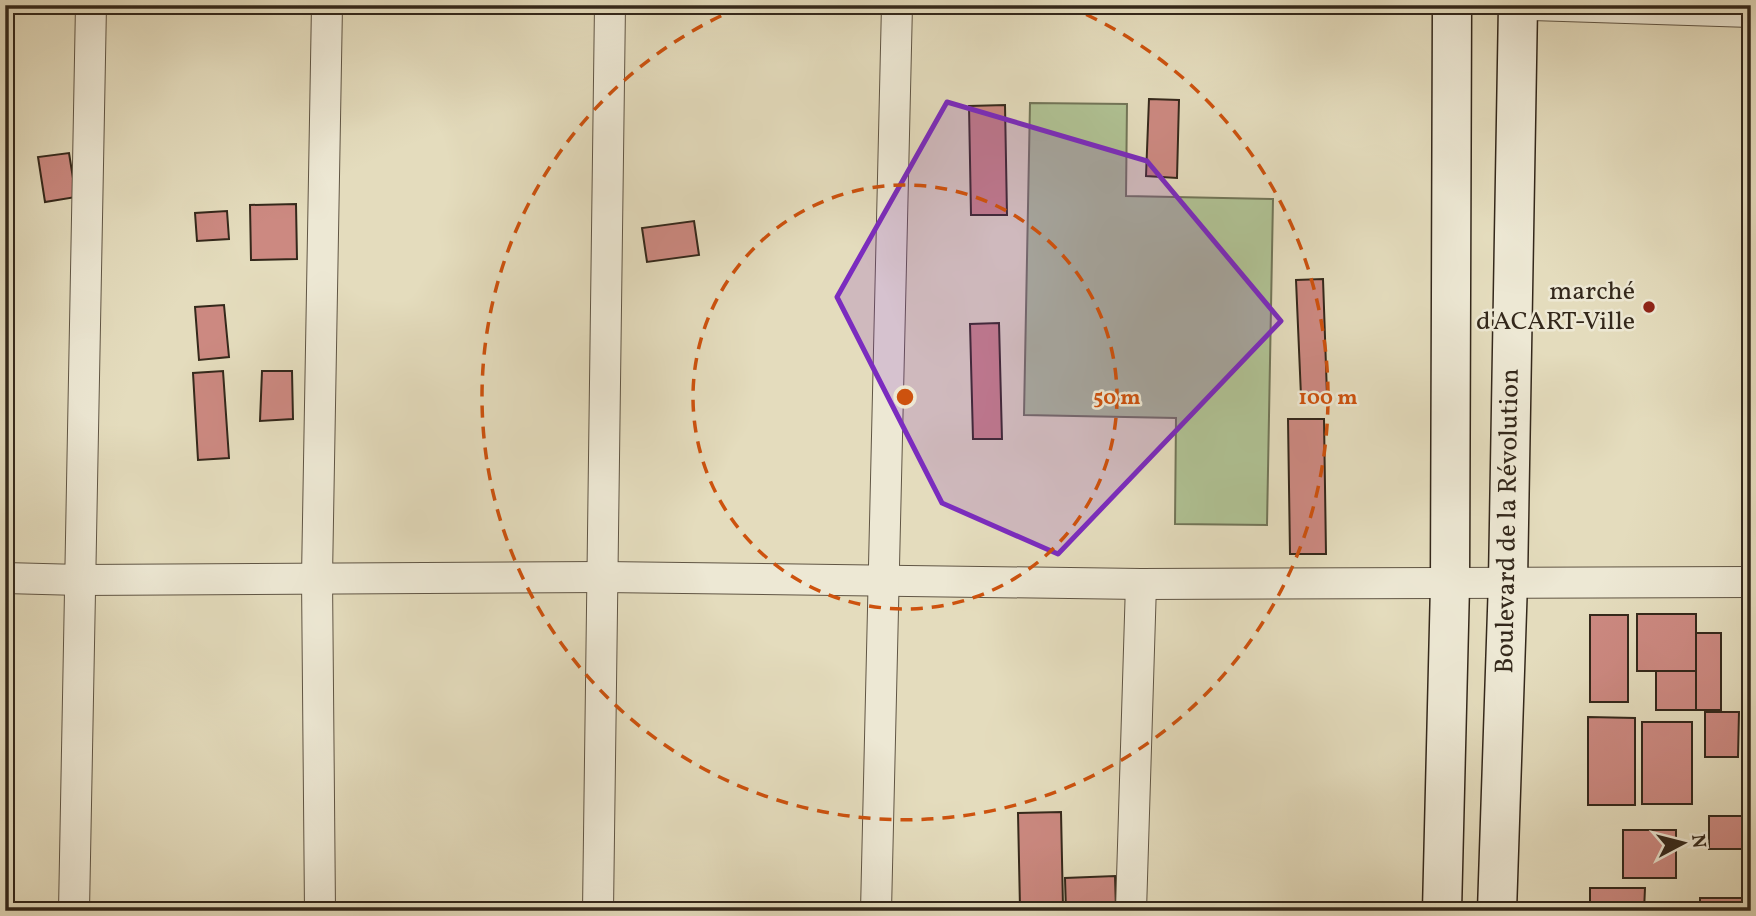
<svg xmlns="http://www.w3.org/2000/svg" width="1756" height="916" font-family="Vollkorn,serif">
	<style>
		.green { fill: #b0c294; stroke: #727558; stroke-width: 2 }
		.building { fill: #cc8981; stroke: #34281b; stroke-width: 2 }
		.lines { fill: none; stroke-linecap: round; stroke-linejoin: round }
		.street-casing { stroke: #605544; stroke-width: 32 }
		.secondary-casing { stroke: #34281b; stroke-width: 41 }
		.street { stroke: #ede8d4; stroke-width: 30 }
		.secondary { stroke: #ede8d4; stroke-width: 38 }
		.marked { fill: #7b2cbf; fill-opacity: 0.2; stroke: #7b2cbf; stroke-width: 5; stroke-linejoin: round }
		.ring { fill: none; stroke: #cd520e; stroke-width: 3.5; stroke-dasharray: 12 9 }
		.poi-dot { fill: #8f2418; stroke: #ede8d4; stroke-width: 2.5 }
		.labels { text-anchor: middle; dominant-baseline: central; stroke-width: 5; stroke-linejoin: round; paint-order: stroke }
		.poi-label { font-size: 26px; fill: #34281b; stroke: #ede8d4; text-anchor: end }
		.street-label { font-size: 26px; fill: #34281b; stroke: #ede8d4 }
		.centre { fill: #cd520e; stroke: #ede8d4; stroke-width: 3.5 }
		.ring-label { font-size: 21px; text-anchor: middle; font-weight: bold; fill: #cd520e; stroke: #ede8d4; stroke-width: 5; stroke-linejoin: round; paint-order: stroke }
	</style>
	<rect width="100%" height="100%" fill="#e4dcbd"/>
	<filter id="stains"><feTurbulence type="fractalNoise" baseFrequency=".00286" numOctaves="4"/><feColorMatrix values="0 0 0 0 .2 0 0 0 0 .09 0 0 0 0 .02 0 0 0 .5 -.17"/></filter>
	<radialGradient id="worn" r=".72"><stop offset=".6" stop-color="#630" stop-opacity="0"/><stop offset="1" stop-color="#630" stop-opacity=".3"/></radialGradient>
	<path class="green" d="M1030,103L1127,104L1126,196L1273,199L1267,525L1175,524L1176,418L1024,415Z"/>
	<g class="building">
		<path d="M1149,99L1179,100L1177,178L1146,176Z"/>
		<path d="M1005,105L1007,215H971L969,106Z"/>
		<path d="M69,153L76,197L45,202L38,157Z"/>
		<path d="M296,204L297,259L251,260L250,205Z"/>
		<path d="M227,211L229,239L197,241L195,213Z"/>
		<path d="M694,221L699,255L647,262L642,228Z"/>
		<path d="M1323,279L1327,395L1301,396L1296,280Z"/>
		<path d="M224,305L229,357L199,360L195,307Z"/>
		<path d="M999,323L1002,439H973L970,324Z"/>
		<path d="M223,371L229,458L198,460L193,373Z"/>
		<path d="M262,371H292L293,419L260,421Z"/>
		<path d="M1288,419H1324L1326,554H1290Z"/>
		<rect x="1637" y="614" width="59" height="57"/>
		<rect x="1590" y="615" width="38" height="87"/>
		<rect x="1696" y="633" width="25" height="77"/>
		<rect x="1656" y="671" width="40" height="39"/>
		<path d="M1705,712H1739L1738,757H1705Z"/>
		<path d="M1588,717L1635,718V805H1588Z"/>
		<rect x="1642" y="722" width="50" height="82"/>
		<path d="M1061,812L1063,907L1020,908L1018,813Z"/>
		<rect x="1709" y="816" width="42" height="33"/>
		<rect x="1623" y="830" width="53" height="48"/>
		<path d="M1115,876L1116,909L1066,911L1065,878Z"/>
		<path d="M1590,888H1645L1644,911H1590Z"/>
		<rect x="1700" y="898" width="45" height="13"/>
	</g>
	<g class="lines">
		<defs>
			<g id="street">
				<path d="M1532,5L1751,12"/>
				<path d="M5,578L80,580L603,577L1141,584L1751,582"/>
				<path d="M74,911L91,5"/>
				<path d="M320,911L317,577L327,5"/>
				<path d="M598,911L610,5"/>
				<path d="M876,911L897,5"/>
				<path d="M1131,911L1141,584"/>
			</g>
			<g id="secondary">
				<path d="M1442,911L1450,585L1452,5"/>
				<path d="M1497,911L1508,581L1518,5"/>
			</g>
		</defs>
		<use href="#street" class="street-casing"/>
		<use href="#secondary" class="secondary-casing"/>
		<use href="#street" class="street"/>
		<use href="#secondary" class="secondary"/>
	</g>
	<path class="marked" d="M947,102L1147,161L1281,321L1058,554L942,503L837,297Z"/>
	<g class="ring">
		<circle cx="905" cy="397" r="212"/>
		<path d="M1067 6A423 423 0 1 1 743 6"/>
	</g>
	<circle class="poi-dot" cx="1649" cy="307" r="7"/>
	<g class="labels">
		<g class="poi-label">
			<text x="1635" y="292">marché<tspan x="1635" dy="30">d'ACART-Ville</tspan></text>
		</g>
		<g class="street-label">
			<text transform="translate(1508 521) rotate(-89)">Boulevard de la Révolution</text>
		</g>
	</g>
	<circle cx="905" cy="397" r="10" class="centre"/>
	<g class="ring-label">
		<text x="1117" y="404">50 m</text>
		<text x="1328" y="404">100 m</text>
	</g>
	<rect width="1756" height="916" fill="none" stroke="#e4dcbd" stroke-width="28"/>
	<rect x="7" y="7" width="1742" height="902" fill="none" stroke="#34281b" stroke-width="3.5"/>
	<rect x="14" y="14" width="1728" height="888" fill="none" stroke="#34281b" stroke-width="2"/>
	<g transform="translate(1683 843) rotate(83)" stroke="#ede8d4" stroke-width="5" paint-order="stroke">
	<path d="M0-5L12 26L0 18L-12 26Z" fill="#34281b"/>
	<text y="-10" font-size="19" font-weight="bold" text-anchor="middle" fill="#34281b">N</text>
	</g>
	<rect width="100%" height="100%" filter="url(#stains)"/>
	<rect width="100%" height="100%" fill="url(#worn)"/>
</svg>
